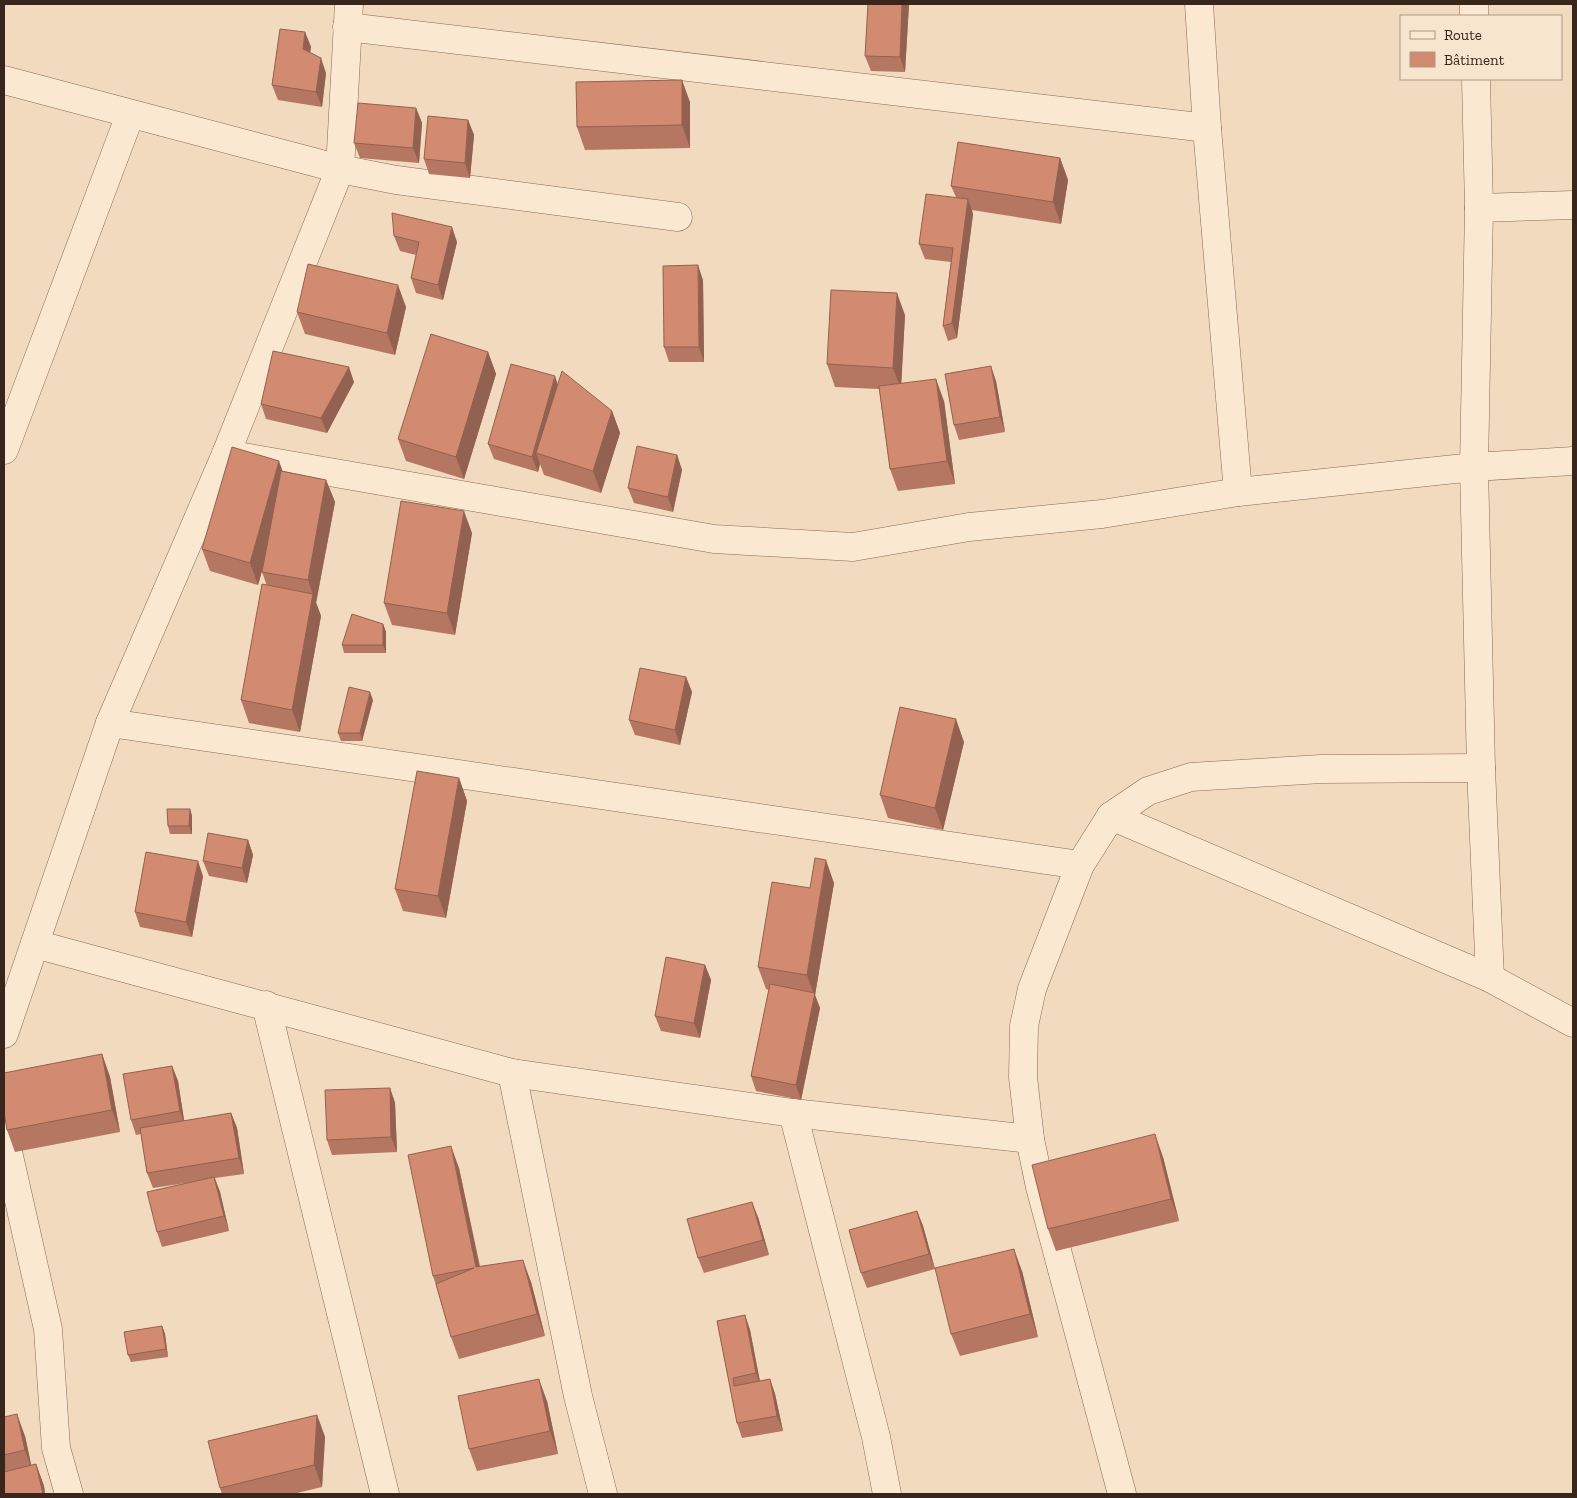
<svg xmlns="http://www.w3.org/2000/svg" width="1577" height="1498" font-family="'Zilla Slab',serif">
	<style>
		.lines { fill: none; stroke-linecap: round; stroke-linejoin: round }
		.minor-casing { stroke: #8a6955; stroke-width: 29 }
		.minor { stroke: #fbe8d1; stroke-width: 28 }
		.wall { fill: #b57761 }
		.shaded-wall { fill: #93614f }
		.building { fill: #d28a71; stroke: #93614f }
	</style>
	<rect width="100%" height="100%" fill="#f1dabe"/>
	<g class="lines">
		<defs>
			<g id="minor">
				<path d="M1199,4L1207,128L1238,492"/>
				<path d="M1474,4V16"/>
				<path d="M347,27L1207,128"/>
				<path d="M1476,79L1479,208L1474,467L1481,768L1490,978"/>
				<path d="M4,80L340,169L396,180L678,217"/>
				<path d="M1479,208L1573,205"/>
				<path d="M4,450L130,115"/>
				<path d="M226,454L714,539L853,547L969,527L1102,514L1238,492L1474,467L1573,461"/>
				<path d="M110,723L1080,865"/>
				<path d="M1111,816L1490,978L1573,1023"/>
				<path d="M35,944L512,1073L793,1113L1030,1139"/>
				<path d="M266,1005L385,1494"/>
				<path d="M4,1034L110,723L226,454L340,169L349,4"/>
				<path d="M512,1073L578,1396L603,1494"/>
				<path d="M793,1113L876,1437L887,1494"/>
				<path d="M4,1134L48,1329L56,1448L69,1494"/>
				<path d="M1122,1494L1040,1187L1030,1139L1023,1077L1024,1026L1032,989L1080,865L1111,816L1148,791L1191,777L1321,769L1481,768"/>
			</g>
		</defs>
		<use href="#minor" class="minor-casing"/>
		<use href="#minor" class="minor"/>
	</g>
	<g class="wall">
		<path d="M868,4H909L905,72L871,71L865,56Z"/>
		<path d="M305,32L311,47L310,53L326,73L322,107L278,100L272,85Z"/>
		<path d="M690,102V148L585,150L577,127Z"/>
		<path d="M416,108L422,123L419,163L360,158L354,143Z"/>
		<path d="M468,120L474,135L470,178L429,174L424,159Z"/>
		<path d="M1060,158L1068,180L1061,224L972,210L973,214L957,338L948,341L943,326L951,262L925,259L919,244L956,197L951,186Z"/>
		<path d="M394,236L457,242L443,300L416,293L411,278L416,255L400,251Z"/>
		<path d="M703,280L704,362H669L664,347Z"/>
		<path d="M406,307L395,355L305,334L297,312Z"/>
		<path d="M905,315L901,383L944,401L955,484L898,491L890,469L879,389L835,387L827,364Z"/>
		<path d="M488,352L496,374L464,479L406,461L398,439Z"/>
		<path d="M996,381L1005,432L959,440L954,425Z"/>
		<path d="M354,382L327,433L266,419L261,404Z"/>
		<path d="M558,384L612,411L620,433L601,493L544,475L540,464L538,472L494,459L488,444Z"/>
		<path d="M677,455L682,470L673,512L634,503L628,488Z"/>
		<path d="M283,471L326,480L335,502L316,603L321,616L300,732L249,723L241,700L267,586L262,572L264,564L258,585L210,571L202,549Z"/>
		<path d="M472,533L455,635L392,625L384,603Z"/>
		<path d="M383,624L386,632V653H344L342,645Z"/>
		<path d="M686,677L692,692L680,745L635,735L629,720Z"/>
		<path d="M373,700L362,741H341L338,733Z"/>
		<path d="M964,742L943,830L888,818L880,795Z"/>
		<path d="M459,778L467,801L446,918L403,911L395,889Z"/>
		<path d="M190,809L192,816V834H170L168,826Z"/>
		<path d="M248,840L253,855L247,883L209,876L203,861Z"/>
		<path d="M203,876L192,937L140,927L135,912Z"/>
		<path d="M834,883L815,995L820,1008L801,1100L756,1091L751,1076L769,990L766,989L758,967L810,888Z"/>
		<path d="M705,965L711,980L700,1038L661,1031L655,1016Z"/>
		<path d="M102,1054L110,1077L120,1132L15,1152L7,1130Z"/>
		<path d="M172,1066L178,1081L184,1121L231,1113L237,1128L244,1174L215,1178L220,1192L229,1231L162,1247L157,1232L193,1182L153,1188L147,1173L141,1134L136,1135L131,1120Z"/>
		<path d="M390,1088L395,1103L397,1152L332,1155L327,1140Z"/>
		<path d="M1163,1157L1179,1221L1056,1251L1048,1229Z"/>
		<path d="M459,1168L480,1266L531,1282L545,1336L459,1359L451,1337L436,1285L433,1276Z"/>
		<path d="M917,1211L923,1226L935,1269L867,1288L861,1273Z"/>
		<path d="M758,1217L769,1255L704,1273L698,1258Z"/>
		<path d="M1022,1271L1038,1337L960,1356L951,1334Z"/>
		<path d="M745,1315L750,1330L760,1381L770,1379L775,1394L783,1431L742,1438L737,1423L717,1321Z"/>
		<path d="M162,1326L165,1334L168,1357L131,1362L128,1355Z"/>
		<path d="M547,1401L558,1454L477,1471L469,1449Z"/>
		<path d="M317,1415L325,1437L322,1487L293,1494H222L220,1488Z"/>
		<path d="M4,1417L25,1436L31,1465L36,1464L44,1486L45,1494H4Z"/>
	</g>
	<g class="shaded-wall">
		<path d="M902,4H909L905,72L900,57Z"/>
		<path d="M305,32L311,47L308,64L303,49Z"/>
		<path d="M321,58L326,73L322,107L316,92Z"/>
		<path d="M682,80L690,102V148L682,125Z"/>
		<path d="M416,108L422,123L419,163L413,148Z"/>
		<path d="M468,120L474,135L470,178L465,163Z"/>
		<path d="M1060,158L1068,180L1061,224L1053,202Z"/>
		<path d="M968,199L973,214L957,338L952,323Z"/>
		<path d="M452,227L457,242L443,300L438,285Z"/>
		<path d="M698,265L703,280L704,362L699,347Z"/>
		<path d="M398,285L406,307L395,355L387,333Z"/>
		<path d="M897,293L905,315L901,390L893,368Z"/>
		<path d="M488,352L496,374L464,479L456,457Z"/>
		<path d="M991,366L996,381L1005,432L1000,417Z"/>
		<path d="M349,367L354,382L327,433L321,418Z"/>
		<path d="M555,376L560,391L536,453L540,464L538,472L532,457Z"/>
		<path d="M936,379L944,401L955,484L947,461Z"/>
		<path d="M612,411L620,433L601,493L593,471Z"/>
		<path d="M677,455L682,470L673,512L668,497Z"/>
		<path d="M279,461L287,483L258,585L250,563Z"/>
		<path d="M326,480L335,502L316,603L308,580Z"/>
		<path d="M464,511L472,533L455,635L447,613Z"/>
		<path d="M313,594L321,616L300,732L292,710Z"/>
		<path d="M383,624L386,632V653L383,645Z"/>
		<path d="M686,677L692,692L680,745L675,730Z"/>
		<path d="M370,692L373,700L362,741L360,733Z"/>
		<path d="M956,719L964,742L943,830L935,808Z"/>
		<path d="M459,778L467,801L446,918L438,896Z"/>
		<path d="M190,809L192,816V834L189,826Z"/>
		<path d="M248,840L253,855L247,883L242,868Z"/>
		<path d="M826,860L834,883L815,995L820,1008L801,1100L796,1085L814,995L807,975Z"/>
		<path d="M198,861L203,876L192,937L186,922Z"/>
		<path d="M705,965L711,980L700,1038L694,1023Z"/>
		<path d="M102,1054L110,1077L120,1132L112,1110Z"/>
		<path d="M172,1066L178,1081L185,1126L180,1111Z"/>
		<path d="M390,1088L395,1103L397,1152L391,1137Z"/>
		<path d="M231,1113L237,1128L244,1174L239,1158Z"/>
		<path d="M1155,1134L1163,1157L1179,1221L1171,1199Z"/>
		<path d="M451,1146L459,1168L484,1289L476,1267Z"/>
		<path d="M214,1177L220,1192L229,1231L224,1216Z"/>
		<path d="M752,1202L758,1217L769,1255L763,1240Z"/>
		<path d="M917,1211L923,1226L935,1269L929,1254Z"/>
		<path d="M1014,1249L1022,1271L1038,1337L1030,1314Z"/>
		<path d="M523,1260L531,1282L545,1336L537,1314Z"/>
		<path d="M745,1315L750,1330L761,1388L756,1373Z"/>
		<path d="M162,1326L165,1334L168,1357L166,1349Z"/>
		<path d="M539,1379L547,1401L558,1454L550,1431Z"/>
		<path d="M770,1379L775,1394L783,1431L777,1416Z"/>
		<path d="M17,1414L25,1436L33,1473L25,1450Z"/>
		<path d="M317,1415L325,1437L322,1487L314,1465Z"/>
		<path d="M36,1464L44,1486L45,1494H43Z"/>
	</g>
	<g class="building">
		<path d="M868,4H902L900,57L865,56Z"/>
		<path d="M280,29L305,32L303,49L321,58L316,92L272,85Z"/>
		<path d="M682,80V125L577,127L576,82Z"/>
		<path d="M358,103L416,108L413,148L354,143Z"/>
		<path d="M428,116L468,120L465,163L424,159Z"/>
		<path d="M958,142L1060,158L1053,202L951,186Z"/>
		<path d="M926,194L968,199L952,323L943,326L953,248L919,244Z"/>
		<path d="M392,213L452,227L438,285L411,278L419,242L394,236Z"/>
		<path d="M308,264L398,285L387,333L297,312Z"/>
		<path d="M698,265L699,347H664L663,266Z"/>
		<path d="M831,290L897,293L893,368L827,364Z"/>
		<path d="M431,334L488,352L456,457L398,439Z"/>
		<path d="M273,351L349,367L321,418L261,404Z"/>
		<path d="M511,364L555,376L532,457L488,444Z"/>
		<path d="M991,366L1000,417L954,425L945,374Z"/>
		<path d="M562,371L612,411L593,471L536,453Z"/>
		<path d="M936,379L947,461L890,469L879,386Z"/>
		<path d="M637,446L677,455L668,497L628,488Z"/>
		<path d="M232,447L279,461L250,563L202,549Z"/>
		<path d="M281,471L326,480L308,580L262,572Z"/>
		<path d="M401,501L464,511L447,613L384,603Z"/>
		<path d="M262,584L313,594L292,710L241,700Z"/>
		<path d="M352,614L383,624V645H342Z"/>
		<path d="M640,668L686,677L675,730L629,720Z"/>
		<path d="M349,687L370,692L360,733H338Z"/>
		<path d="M900,707L956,719L935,808L880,795Z"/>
		<path d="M417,771L459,778L438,896L395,889Z"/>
		<path d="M167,809H190L189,826H168Z"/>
		<path d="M208,833L248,840L242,868L203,861Z"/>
		<path d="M146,852L198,861L186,922L135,912Z"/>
		<path d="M815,858L826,860L807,975L758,967L772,882L810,888Z"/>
		<path d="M666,957L705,965L694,1023L655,1016Z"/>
		<path d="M770,984L815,993L796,1085L751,1076Z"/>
		<path d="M102,1054L112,1110L7,1130L4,1112V1073Z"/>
		<path d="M172,1066L180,1111L131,1120L123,1074Z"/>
		<path d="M390,1088L391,1137L327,1140L325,1090Z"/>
		<path d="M231,1113L239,1158L147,1173L140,1128Z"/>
		<path d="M1155,1134L1171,1199L1048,1229L1032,1165Z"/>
		<path d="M451,1146L476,1267L523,1260L537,1314L451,1337L436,1284L474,1268L433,1276L408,1155Z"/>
		<path d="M214,1177L224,1216L157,1232L147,1192Z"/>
		<path d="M752,1202L763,1240L698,1258L687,1219Z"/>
		<path d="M917,1211L929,1254L861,1273L849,1230Z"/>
		<path d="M1014,1249L1030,1314L951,1334L935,1268Z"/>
		<path d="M745,1315L756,1373L733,1378L734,1386L770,1379L777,1416L737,1423L717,1321Z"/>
		<path d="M162,1326L166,1349L128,1355L124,1332Z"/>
		<path d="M539,1379L550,1431L469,1449L458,1396Z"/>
		<path d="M17,1414L25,1450L4,1455V1417Z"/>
		<path d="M317,1415L314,1465L220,1488L208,1441Z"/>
		<path d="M36,1464L43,1494H4V1472Z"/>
	</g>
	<rect width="1577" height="1498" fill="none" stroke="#38251b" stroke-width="10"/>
	<rect x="1400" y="15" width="162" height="65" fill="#f8e5ce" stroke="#ab9886"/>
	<rect x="1410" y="31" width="25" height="8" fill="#fbe8d1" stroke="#ab9886"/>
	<text x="1444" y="40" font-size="15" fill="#38251b">Route</text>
	<rect x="1410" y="52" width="25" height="15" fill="#d28a71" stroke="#ab9886"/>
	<text x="1444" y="65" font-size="15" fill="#38251b">Bâtiment</text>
</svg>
